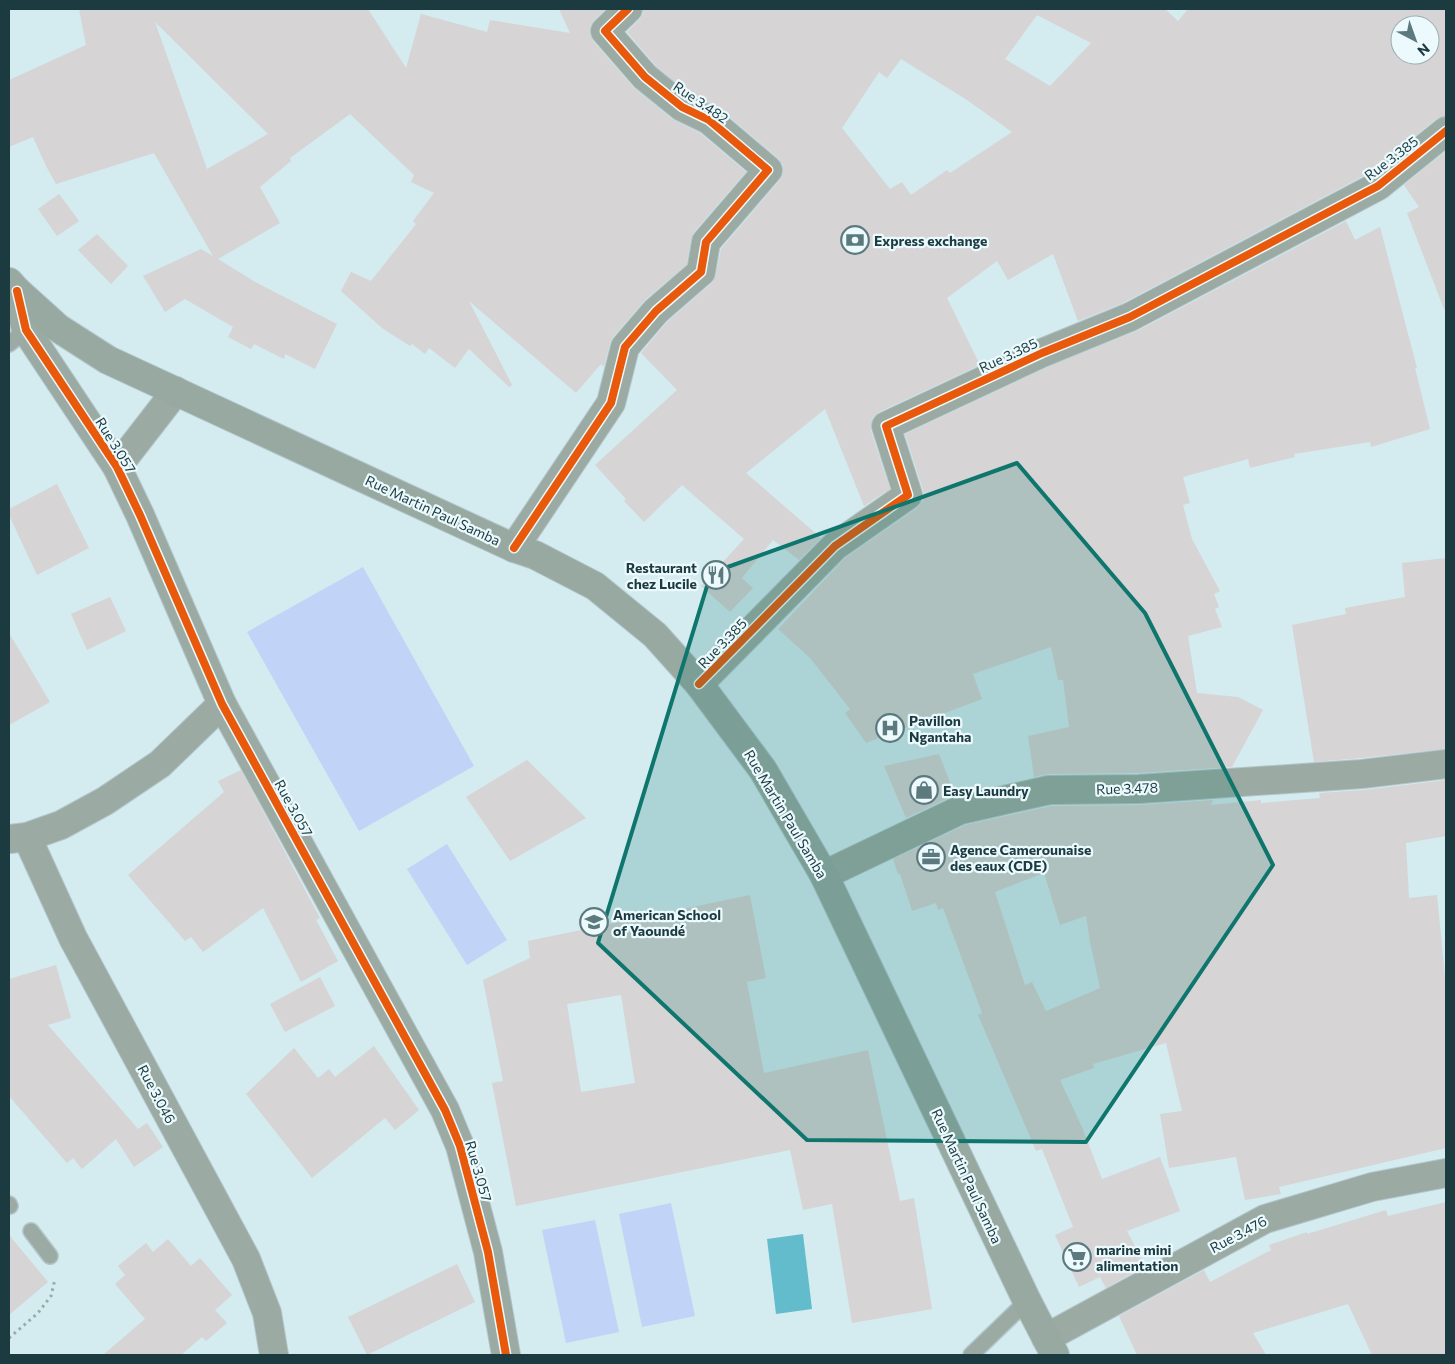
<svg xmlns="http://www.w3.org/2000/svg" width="1455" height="1364" font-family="Commissioner,sans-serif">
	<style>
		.green { fill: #c1d4f7 }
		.water { fill: #62bccc }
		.building { fill: #d6d4d4; fill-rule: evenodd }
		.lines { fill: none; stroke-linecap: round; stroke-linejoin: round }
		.service-casing { stroke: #b2c6cb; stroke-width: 18 }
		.minor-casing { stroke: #b2c6cb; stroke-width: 30 }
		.secondary-casing { stroke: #b2c6cb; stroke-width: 30 }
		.path { stroke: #9aaaa6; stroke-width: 3; stroke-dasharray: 2.5 4; stroke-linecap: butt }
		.service { stroke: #9baaa2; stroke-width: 15 }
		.minor { stroke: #9baaa2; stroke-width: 28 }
		.secondary { stroke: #97a9a1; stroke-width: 28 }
		.cycleway-casing { stroke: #ecfafd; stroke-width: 11 }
		.cycleway { stroke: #e8590c; stroke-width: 8 }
		.marked { fill: #0f766e; fill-opacity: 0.2; stroke: #0f766e; stroke-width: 4; stroke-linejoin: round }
		.labels { text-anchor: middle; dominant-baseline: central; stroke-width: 4.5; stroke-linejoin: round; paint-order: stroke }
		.street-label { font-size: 14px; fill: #1c3b41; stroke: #ecfafd }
		.poi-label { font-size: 14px; font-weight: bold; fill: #1c3b41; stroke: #ecfafd; text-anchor: start }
	</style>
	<rect width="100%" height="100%" fill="#d4ebf0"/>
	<g class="green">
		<path d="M363,567L474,766L359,831L247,632Z"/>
		<path d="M447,844L507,940L467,965L407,869Z"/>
		<path d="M671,1203L695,1316L642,1327L619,1214Z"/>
		<path d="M595,1220L619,1332L566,1343L542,1230Z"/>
	</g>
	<path class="water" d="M803,1234L812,1309L776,1314L767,1239Z"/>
	<g class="building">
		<path d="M79,9H368L406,68L421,14L487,32L490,20L570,33L559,9H606L594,20L590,26V34L593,41L635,89L672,119L700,133L746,172L694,232L691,239L687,264L646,299L613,337L610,343L604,367L601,364L576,393L469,301L512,385L509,387L469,349L455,368L429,348L425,354L412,344L410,346L382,328L341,291L351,272L371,281L416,224L413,221L434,193L411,182L414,175L350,114L290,158L291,161L260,187L280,223L218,259L257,283L337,324L315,369L285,354L284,359L254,344L251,349L228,337L233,327L185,299L165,312L143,276L201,249L213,256L154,153L56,184L46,166L33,137L9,147V80L86,45ZM155,22L268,134L207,169Z"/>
		<path d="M643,9H1165L1178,21L1188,9H1446V116L1436,119L1369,173L1123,303L1078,321L1053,254L1008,280L997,261L947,298L980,365L879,412L873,417L871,424V431L890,489L864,506L825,409L746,473L821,538L799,560L773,540L742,578L753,588L730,612L701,586L744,539L682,485L644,522L624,501L626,499L595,465L677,390L641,353L667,322L712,283L716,275L721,249L780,180L783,173V165L778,158L719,108L690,94L656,66L627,32L639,20L643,14ZM1037,15L1091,43L1050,86L1005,59ZM1400,25H1430V55H1400ZM901,59L967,100L1012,132L950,173L947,170L911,195L902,182L890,189L842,128L879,72L887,78Z"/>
		<path d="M1446,151V309H1444L1407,213L1419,207L1404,185Z"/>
		<path d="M59,194L79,221L57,236L38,209Z"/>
		<path d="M1346,221L1355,240L1380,227L1417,368H1415L1430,429L1371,447L1370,442L1294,454L1295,457L1250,468L1248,459L1183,477L1190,503L1183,505L1192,539L1220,591L1214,594L1219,607L1215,609L1222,627L1188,636L1197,693L1238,697L1263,710L1232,767L1138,773L1049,774L1034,777L1028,736L1069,727L1063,680H1058L1051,647L973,674L982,699L866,743L845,713L850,709L810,658L778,629L845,558L917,508L923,501V490L905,434L1048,367L1137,331Z"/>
		<path d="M97,234L128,266L111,284L78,250Z"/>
		<path d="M57,484L89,548L37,575L9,515V509Z"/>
		<path d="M1446,558V749L1361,758L1314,762L1292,625L1346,614L1345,608L1405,597L1402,563Z"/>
		<path d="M110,597L126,631L87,650L71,614Z"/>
		<path d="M9,633L50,702L9,725Z"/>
		<path d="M939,754L955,795L906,818L884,766Z"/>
		<path d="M527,760L586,818L510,861L466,797Z"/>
		<path d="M241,770L320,918L316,920L338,961L301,982L263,908L203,952L191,937L185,941L128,875L224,792L218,781Z"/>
		<path d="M1446,780V836L1406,843L1409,898L1437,895L1446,987V1148L1279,1187L1281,1194L1245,1200L1236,1157L1169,1168L1160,1114L1182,1111L1166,1043L1093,1064L1094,1068L1060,1080L1082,1127L1102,1179L1160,1157L1180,1211L1127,1231L1145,1266L1106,1288L1100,1277L1079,1287L1055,1235L1073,1227L1042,1149L1036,1151L978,1015L982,1013L943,908L938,910L936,903L912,911L900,874H898L893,859L965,825L1051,806L1139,805L1213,800L1211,805L1261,800V803L1320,798L1319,793L1364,790ZM1044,873L1060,925L1086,916L1090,942L1100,988L1046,1011L1032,982L1025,985L995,892Z"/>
		<path d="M750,895L766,978L747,982L764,1073L868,1050L900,1201L914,1198L932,1309L852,1323L832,1204L803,1210L790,1150L516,1206L492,1083L503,1081L483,980L530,958L528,941ZM621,995L635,1083L581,1092L567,1004Z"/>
		<path d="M56,965L71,1018L48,1025L138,1129L147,1123L163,1147L134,1167L116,1139L82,1169L73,1158L67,1163L9,1096V979Z"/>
		<path d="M320,977L335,1006L285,1032L270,1004Z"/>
		<path d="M374,1046L419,1110L395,1130L385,1118L312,1178L246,1094L294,1048L318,1078L329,1069L335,1077Z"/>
		<path d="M1446,1202V1355H1372L1348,1304L1253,1333L1266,1355H1137L1119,1316L1204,1270L1210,1282L1271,1250L1269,1245L1307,1232V1234L1386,1210L1388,1216Z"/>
		<path d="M9,1235L48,1282L9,1315Z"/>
		<path d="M168,1239L191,1266L200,1258L232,1295L215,1310L227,1323L206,1341L202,1337L181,1355H103L145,1319L115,1284L125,1275L118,1266L146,1243L153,1252Z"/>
		<path d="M457,1264L475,1302L367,1355L348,1317Z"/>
	</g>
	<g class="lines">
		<defs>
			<g id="service">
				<path d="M9,344L26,330"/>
				<path d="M9,1204L10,1206"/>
				<path d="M31,1231L50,1256"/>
				<path d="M971,1355L1027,1301"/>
			</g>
			<g id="minor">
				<path d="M17,291L26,330L117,467L140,515L222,704L445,1110L460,1146L488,1252L506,1355"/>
				<path d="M117,467L176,391"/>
				<path d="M514,548L611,403L625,347L656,311L701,272L706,242L768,170L709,120L682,107L645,77L605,31L628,9"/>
				<path d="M699,684L835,546L908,495L886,426L1042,353L1130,317L1378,186L1446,131"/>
				<path d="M27,837L73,938L246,1259L267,1313L274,1355"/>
				<path d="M10,839L27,837L61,825L105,801L160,764L222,704"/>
				<path d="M824,875L960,810L1049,790L1139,789L1362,774L1446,764"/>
				<path d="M1046,1338L1265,1219L1372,1187L1446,1173"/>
			</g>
			<path id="secondary" d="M9,282L17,291L58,328L108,360L514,548L535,555L595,586L655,635L699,684L763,770L824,875L1027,1301L1055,1355"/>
		</defs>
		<use href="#service" class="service-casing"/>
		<use href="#minor" class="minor-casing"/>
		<use href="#secondary" class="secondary-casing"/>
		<path class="path" d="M9,1338L38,1313L51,1296L55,1279"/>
		<use href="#service" class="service"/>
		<use href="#minor" class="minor"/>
		<use href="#secondary" class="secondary"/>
		<defs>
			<g id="cycleway">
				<path d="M17,291L26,330L117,467L140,515L222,704L445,1110L460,1146L488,1252L506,1355"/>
				<path d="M514,548L611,403L625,347L656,311L701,272L706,242L768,170L709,120L682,107L645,77L605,31L628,9"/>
				<path d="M699,684L835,546L908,495L886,426L1042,353L1130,317L1378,186L1446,131"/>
			</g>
		</defs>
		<use href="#cycleway" class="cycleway-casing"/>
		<use href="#cycleway" class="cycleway"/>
	</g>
	<path class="marked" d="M1017,463L1145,613L1273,865L1086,1142L807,1140L598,943L711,573Z"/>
	<defs>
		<symbol id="bank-ring" viewBox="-11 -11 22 22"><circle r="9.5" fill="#ecfafd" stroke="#5c797e" stroke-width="1.5"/><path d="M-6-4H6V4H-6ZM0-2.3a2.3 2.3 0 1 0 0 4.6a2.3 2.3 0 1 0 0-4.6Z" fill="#5c797e"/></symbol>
		<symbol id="restaurant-ring" viewBox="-11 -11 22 22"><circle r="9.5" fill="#ecfafd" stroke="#5c797e" stroke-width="1.5"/><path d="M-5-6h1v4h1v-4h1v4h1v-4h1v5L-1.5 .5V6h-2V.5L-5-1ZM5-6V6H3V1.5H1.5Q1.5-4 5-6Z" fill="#5c797e"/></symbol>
		<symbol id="hospital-ring" viewBox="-11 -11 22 22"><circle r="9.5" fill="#ecfafd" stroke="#5c797e" stroke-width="1.5"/><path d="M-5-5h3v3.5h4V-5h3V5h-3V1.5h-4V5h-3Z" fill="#5c797e"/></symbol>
		<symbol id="shop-ring" viewBox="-11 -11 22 22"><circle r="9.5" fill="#ecfafd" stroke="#5c797e" stroke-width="1.5"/><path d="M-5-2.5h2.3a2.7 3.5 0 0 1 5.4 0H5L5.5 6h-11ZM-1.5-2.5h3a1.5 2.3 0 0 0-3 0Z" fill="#5c797e"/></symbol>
		<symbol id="office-ring" viewBox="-11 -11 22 22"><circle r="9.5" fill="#ecfafd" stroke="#5c797e" stroke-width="1.5"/><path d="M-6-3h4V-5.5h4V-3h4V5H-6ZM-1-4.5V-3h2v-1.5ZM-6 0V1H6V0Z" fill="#5c797e"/></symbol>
		<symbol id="school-ring" viewBox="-11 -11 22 22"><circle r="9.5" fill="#ecfafd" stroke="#5c797e" stroke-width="1.5"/><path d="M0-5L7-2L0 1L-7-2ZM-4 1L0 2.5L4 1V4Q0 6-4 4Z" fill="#5c797e"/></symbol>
		<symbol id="supermarket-ring" viewBox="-11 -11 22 22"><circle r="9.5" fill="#ecfafd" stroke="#5c797e" stroke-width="1.5"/><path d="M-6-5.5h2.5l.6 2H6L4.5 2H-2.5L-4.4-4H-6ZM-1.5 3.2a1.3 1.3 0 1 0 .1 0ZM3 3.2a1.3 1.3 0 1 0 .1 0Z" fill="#5c797e"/></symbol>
	</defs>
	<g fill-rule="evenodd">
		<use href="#bank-ring" x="839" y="224" width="32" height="32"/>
		<use href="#restaurant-ring" x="700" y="559" width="32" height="32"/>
		<use href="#hospital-ring" x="874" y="712" width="32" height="32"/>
		<use href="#shop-ring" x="908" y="774" width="32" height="32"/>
		<use href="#office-ring" x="915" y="841" width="32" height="32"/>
		<use href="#school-ring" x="578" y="906" width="32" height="32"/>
		<use href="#supermarket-ring" x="1061" y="1241" width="32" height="32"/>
	</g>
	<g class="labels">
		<g class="street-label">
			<text transform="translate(701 102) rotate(34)">Rue 3.482</text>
			<text transform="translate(1391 158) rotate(-37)">Rue 3.385</text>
			<text transform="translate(1008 355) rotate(-25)">Rue 3.385</text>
			<text transform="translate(116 445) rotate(58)">Rue 3.057</text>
			<text transform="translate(433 510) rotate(25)">Rue Martin Paul Samba</text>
			<text transform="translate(722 643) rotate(-46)">Rue 3.385</text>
			<text transform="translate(1127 788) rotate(-2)">Rue 3.478</text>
			<text transform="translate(294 808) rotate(61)">Rue 3.057</text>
			<text transform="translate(786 814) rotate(59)">Rue Martin Paul Samba</text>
			<text transform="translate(157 1094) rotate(62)">Rue 3.046</text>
			<text transform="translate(479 1171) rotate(74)">Rue 3.057</text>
			<text transform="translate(967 1176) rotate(65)">Rue Martin Paul Samba</text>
			<text transform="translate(1238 1234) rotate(-28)">Rue 3.476</text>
		</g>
		<g class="poi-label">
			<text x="874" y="240">Express exchange</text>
			<text x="697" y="567" text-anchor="end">Restaurant<tspan x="697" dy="16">chez Lucile</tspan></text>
			<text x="909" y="720">Pavillon<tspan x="909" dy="16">Ngantaha</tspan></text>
			<text x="943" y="790">Easy Laundry</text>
			<text x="950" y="849">Agence Camerounaise<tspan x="950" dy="16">des eaux (CDE)</tspan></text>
			<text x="613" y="914">American School<tspan x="613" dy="16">of Yaoundé</tspan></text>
			<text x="1096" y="1249">marine mini<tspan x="1096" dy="16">alimentation</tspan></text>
		</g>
	</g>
	<rect width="1455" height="1364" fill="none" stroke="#1c3b41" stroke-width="20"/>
	<g transform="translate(1415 40) rotate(139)"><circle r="24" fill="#ecfafd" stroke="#99aeb2"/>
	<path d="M0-4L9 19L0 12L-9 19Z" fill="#5c797e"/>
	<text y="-8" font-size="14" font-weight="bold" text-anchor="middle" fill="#1c3b41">N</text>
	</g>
</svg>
